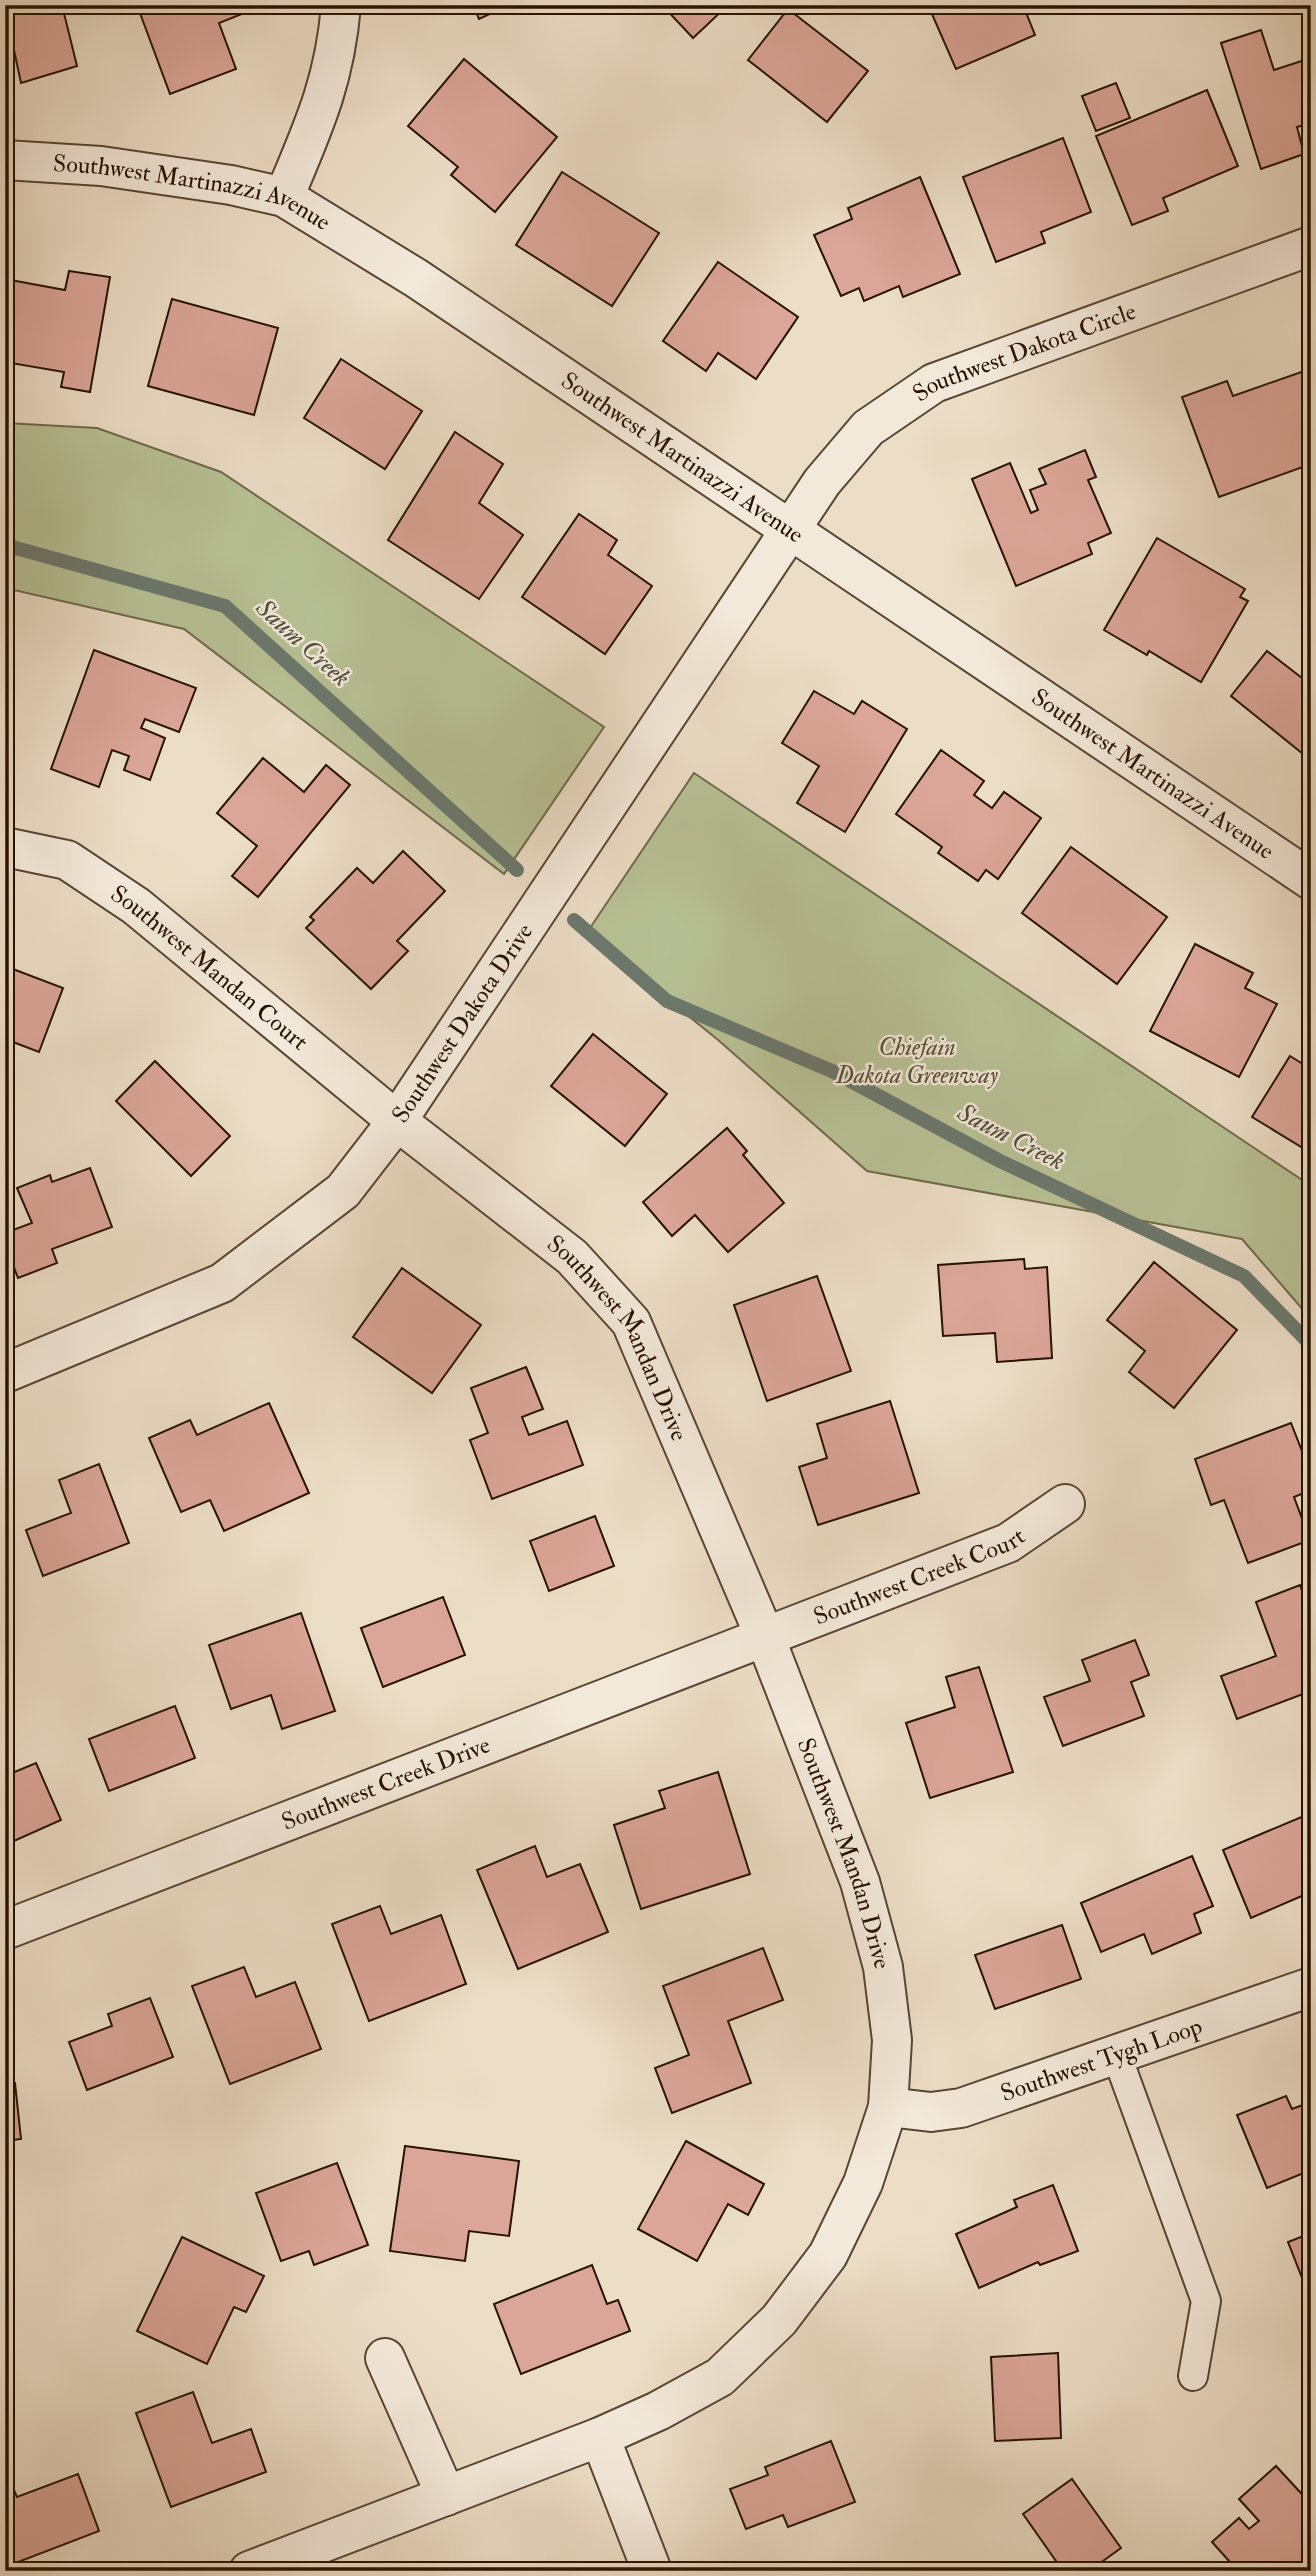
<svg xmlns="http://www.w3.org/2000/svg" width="1316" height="2576" font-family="'IM FELL Double Pica',serif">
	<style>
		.green { fill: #b7c195; stroke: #6f6a4a; stroke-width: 2 }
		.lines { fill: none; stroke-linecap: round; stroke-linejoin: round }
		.stream { stroke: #6b786d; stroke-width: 14 }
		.building { fill: #dba597; stroke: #271200; stroke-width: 2 }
		.service-casing { stroke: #584532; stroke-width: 32 }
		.minor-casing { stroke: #584532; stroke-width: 42 }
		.service { stroke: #f3e9da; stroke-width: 28 }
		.minor { stroke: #f3e9da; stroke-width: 38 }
		.labels { text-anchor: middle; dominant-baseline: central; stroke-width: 5; stroke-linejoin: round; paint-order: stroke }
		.street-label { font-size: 24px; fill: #271200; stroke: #f3e9da }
		.park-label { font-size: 24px; font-style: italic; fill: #594f34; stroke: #f3e9da }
		.water-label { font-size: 26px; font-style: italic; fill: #4f4e3f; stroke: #f3e9da }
	</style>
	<rect width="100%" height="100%" fill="#ecddc6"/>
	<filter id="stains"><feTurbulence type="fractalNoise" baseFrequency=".00286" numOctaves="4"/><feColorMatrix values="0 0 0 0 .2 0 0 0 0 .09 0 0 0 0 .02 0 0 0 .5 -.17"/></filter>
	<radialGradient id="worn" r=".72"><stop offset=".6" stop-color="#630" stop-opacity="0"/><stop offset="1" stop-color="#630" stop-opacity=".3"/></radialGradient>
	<g class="green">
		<path d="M5,423L97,428L221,472L604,727L504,874L184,629L5,588Z"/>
		<path d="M694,773L1311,1186V1319L1242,1239L867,1171L717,1039L586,934Z"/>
	</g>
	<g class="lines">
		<g class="stream">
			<path d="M5,545L225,606L517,870"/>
			<path d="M574,920L667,1001L832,1071L1000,1161L1244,1276L1311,1345"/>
		</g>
	</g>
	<g class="building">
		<path d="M5,5H62L77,66L21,83L8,22H5Z"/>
		<path d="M137,5H239L242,14L219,23L236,69L170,94Z"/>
		<path d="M473,5H510L479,19Z"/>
		<path d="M662,5H721L724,9L693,38Z"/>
		<path d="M928,5H1023L1035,35L956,69Z"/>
		<path d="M788,9L868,71L827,122L748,60Z"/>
		<path d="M1261,30L1274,70L1311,58V123L1297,127L1304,154L1261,169L1221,43Z"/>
		<path d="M464,59L557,137L495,212L451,175L458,167L408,126Z"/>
		<path d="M1116,83L1130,118L1096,131L1082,96Z"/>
		<path d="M1207,90L1238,166L1163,198L1168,211L1132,225L1096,136Z"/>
		<path d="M1063,138L1091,212L1041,232L1045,243L996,262L963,177Z"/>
		<path d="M562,172L659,233L612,306L516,245Z"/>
		<path d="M920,177L960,274L903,297L899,286L864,301L859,288L841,296L814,235L852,219L848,208Z"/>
		<path d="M718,262L798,317L756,379L718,353L706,371L663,341Z"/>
		<path d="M69,271L110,277L90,392L61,387L64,372L5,362V279L65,290Z"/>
		<path d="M172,299L278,328L254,415L148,386Z"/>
		<path d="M341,359L422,411L385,469L304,418Z"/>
		<path d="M1307,370L1311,380V464L1219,497L1182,397L1227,381L1233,396Z"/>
		<path d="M455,432L503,464L479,503L523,535L479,599L388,540Z"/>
		<path d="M1085,450L1096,477L1088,480L1111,533L1088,543L1092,554L1016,586L972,479L1010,463L1031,513L1038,510L1030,490L1046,484L1039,469Z"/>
		<path d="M579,514L617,540L608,555L652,586L605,654L522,597Z"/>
		<path d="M1157,538L1245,589L1240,597L1248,601L1201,682L1149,651L1147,655L1104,630Z"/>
		<path d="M94,650L196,688L179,732L145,719L141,728L165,738L150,780L124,770L129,756L112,750L99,787L51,769Z"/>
		<path d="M1267,651L1311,685L1308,758L1231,696Z"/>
		<path d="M814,691L854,714L862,701L907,729L845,832L797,803L819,766L782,743Z"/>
		<path d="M941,750L984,781L974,795L992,808L1004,792L1041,818L998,879L986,870L978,881L938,853L942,847L896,814Z"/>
		<path d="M263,758L304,792L326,765L350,785L258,897L232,876L257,846L217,813Z"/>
		<path d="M1071,847L1167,917L1117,984L1022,913Z"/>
		<path d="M403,851L445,891L397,941L408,951L371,989L306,928L314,920L310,917L357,868L373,883Z"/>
		<path d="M1195,944L1253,973L1245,988L1277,1004L1239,1077L1150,1031Z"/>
		<path d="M5,966L63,988L39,1052L5,1039Z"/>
		<path d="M593,1034L667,1094L625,1146L551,1086Z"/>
		<path d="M1290,1056L1311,1069V1153L1252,1117Z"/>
		<path d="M155,1061L230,1136L191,1176L116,1101Z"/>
		<path d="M727,1128L747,1151L743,1155L784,1203L728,1252L695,1215L672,1236L643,1202Z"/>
		<path d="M90,1168L112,1227L52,1249L57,1263L18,1278L5,1244V1233L32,1223L17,1188L50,1175L52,1182Z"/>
		<path d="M1024,1259L1025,1269L1047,1267L1052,1358L997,1362L995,1333L943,1336L938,1265Z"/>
		<path d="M1154,1262L1237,1330L1174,1408L1129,1372L1145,1351L1107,1320Z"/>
		<path d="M402,1268L481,1325L432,1393L353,1337Z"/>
		<path d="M817,1276L851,1371L767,1401L734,1305Z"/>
		<path d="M526,1367L543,1409L522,1417L529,1435L567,1421L583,1465L492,1499L470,1440L488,1433L471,1388Z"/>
		<path d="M890,1401L919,1493L818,1525L799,1467L827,1458L817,1424Z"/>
		<path d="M269,1403L309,1493L224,1531L210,1500L181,1512L149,1438L190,1420L197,1435Z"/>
		<path d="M1291,1423L1311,1474V1490L1294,1497L1310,1540L1248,1563L1224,1500L1211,1505L1195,1459Z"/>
		<path d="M99,1464L129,1543L43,1576L26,1530L71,1513L59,1480Z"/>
		<path d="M595,1516L614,1566L549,1591L530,1541Z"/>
		<path d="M1300,1585L1311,1615V1691L1237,1719L1221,1676L1276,1656L1256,1602Z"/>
		<path d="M443,1597L465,1655L383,1687L361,1628Z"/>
		<path d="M301,1613L335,1711L282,1729L271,1695L231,1709L209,1645Z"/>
		<path d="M1135,1640L1149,1675L1131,1682L1144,1716L1063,1746L1044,1697L1090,1681L1082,1660Z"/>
		<path d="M979,1667L1013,1772L930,1798L906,1723L955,1707L946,1677Z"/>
		<path d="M175,1706L195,1758L109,1791L89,1739Z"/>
		<path d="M36,1763L61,1820L5,1845V1776Z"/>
		<path d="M718,1772L750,1874L641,1909L614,1825L665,1808L659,1791Z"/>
		<path d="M1311,1813V1892L1251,1918L1223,1850Z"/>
		<path d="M535,1846L547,1877L580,1864L608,1932L518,1969L477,1870Z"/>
		<path d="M1192,1856L1213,1906L1194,1914L1201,1933L1152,1954L1144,1934L1101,1952L1081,1903Z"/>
		<path d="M380,1906L391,1934L441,1915L466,1984L369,2021L332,1924Z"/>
		<path d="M1062,1925L1081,1979L995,2009L975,1955Z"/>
		<path d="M763,1948L783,2000L728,2021L751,2083L672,2113L655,2068L689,2055L663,1986Z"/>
		<path d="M244,1967L256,1997L295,1982L321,2049L230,2084L192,1986Z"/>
		<path d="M150,1998L173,2057L87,2090L69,2042L112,2026L108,2014Z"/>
		<path d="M15,2083L21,2139L5,2141V2084Z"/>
		<path d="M1286,2096L1292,2109L1311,2102V2170L1267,2188L1237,2115Z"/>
		<path d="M686,2141L764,2184L748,2215L728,2204L697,2261L638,2229Z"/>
		<path d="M405,2146L519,2161L509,2236L469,2231L465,2261L390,2251Z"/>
		<path d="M337,2163L368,2245L314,2265L309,2251L281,2261L256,2193Z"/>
		<path d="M1053,2185L1078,2251L1040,2265L1038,2262L979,2288L956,2234L1017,2207L1014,2200Z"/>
		<path d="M1311,2233V2287L1306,2288L1288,2242Z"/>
		<path d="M182,2237L264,2276L246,2312L234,2307L207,2364L137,2331Z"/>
		<path d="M592,2265L607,2304L618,2300L630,2331L521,2374L494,2304Z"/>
		<path d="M1058,2353L1061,2438L995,2441L991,2357Z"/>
		<path d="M193,2392L212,2443L251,2429L266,2472L171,2507L136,2413Z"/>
		<path d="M831,2441L855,2502L788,2527L783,2515L746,2529L730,2489L768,2475L765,2467Z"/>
		<path d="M1276,2466L1311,2504V2571H1238L1212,2542L1239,2518L1249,2529L1259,2521L1239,2499Z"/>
		<path d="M78,2474L99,2531L5,2567V2496L15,2492L17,2497Z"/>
		<path d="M1072,2479L1121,2548L1089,2571H1063L1023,2514Z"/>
	</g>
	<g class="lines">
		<defs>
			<path id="service" d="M1117,2056L1206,2301L1193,2376"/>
			<g id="minor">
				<path id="s1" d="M5,160L101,166L231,185L284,197L416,278L1311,880"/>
				<path d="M284,197C313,128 335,81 341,5"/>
				<path id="s2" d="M5,847L67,860L136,906L397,1121L572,1257L631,1322L765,1637L860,1882L883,1967L892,2040L888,2107L863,2183L828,2255L779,2320L720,2377L658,2411L600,2437L249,2571"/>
				<path id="s3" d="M5,1373L222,1283L343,1191L397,1121L822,482L868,428L934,383L1311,246"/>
				<path id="s4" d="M5,1930L1008,1543L1065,1504"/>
				<path id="s5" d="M888,2107L931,2112L961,2108L1311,1987"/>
				<path d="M385,2358L446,2496"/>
				<path d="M600,2437L652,2571"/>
			</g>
		</defs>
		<use href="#service" class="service-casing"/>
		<use href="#minor" class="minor-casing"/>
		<use href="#service" class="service"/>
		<use href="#minor" class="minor"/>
	</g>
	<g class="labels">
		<g class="street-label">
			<text stroke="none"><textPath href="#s1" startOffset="191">Southwest Martinazzi Avenue</textPath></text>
			<text stroke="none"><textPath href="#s3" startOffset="1489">Southwest Dakota Circle</textPath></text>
			<text stroke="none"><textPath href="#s1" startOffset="758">Southwest Martinazzi Avenue</textPath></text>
			<text stroke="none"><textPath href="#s1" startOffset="1325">Southwest Martinazzi Avenue</textPath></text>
			<text stroke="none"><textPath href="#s2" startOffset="242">Southwest Mandan Court</textPath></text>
			<text stroke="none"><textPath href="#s3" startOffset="593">Southwest Dakota Drive</textPath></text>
			<text stroke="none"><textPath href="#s2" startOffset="800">Southwest Mandan Drive</textPath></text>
			<text stroke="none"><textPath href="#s4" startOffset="980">Southwest Creek Court</textPath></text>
			<text stroke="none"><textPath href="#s4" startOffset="408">Southwest Creek Drive</textPath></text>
			<text stroke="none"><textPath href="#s2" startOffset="1367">Southwest Mandan Drive</textPath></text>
			<text stroke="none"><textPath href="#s5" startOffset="222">Southwest Tygh Loop</textPath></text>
		</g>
		<g class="park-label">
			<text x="917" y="1047">Chiefain<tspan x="917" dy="28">Dakota Greenway</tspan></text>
		</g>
		<g class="water-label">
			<text transform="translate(303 643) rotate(42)">Saum Creek</text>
			<text transform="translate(1011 1137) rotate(27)">Saum Creek</text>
		</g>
	</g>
	<rect width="1316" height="2576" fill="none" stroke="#ecddc6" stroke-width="28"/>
	<rect x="7" y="7" width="1302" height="2562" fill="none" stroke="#271200" stroke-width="3.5"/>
	<rect x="14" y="14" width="1288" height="2548" fill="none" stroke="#271200" stroke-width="2"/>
	<rect width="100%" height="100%" filter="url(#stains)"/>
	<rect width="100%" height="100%" fill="url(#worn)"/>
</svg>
